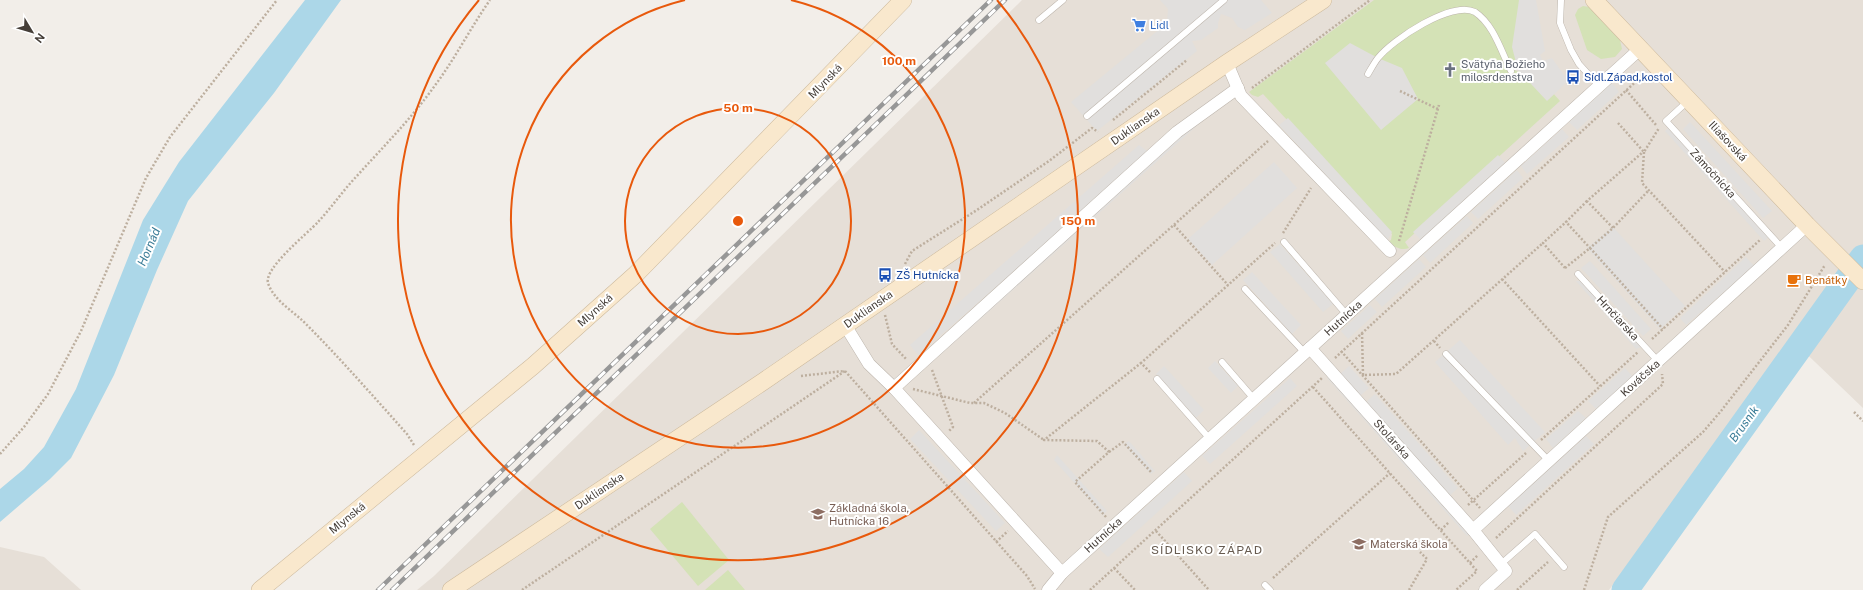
<svg xmlns="http://www.w3.org/2000/svg" width="1863" height="590" font-family="'Public Sans',sans-serif">
	<style>
		.residential { fill: #e6dfd7 }
		.green { fill: #d4e2b6 }
		.parking { fill: #e1dfdd }
		.water { fill: #acd7e8 }
		.lines { fill: none; stroke-linecap: round; stroke-linejoin: round }
		.river { stroke: #acd7e8; stroke-width: 27 }
		.lane-casing { stroke: #bdb5ac; stroke-width: 7 }
		.street-casing { stroke: #bdb5ac; stroke-width: 13 }
		.secondary-casing { stroke: #cdba9d; stroke-width: 18 }
		.path { stroke: #bdaf9f; stroke-width: 2.5; stroke-dasharray: 2 2; stroke-linecap: butt }
		.lane { stroke: #fff; stroke-width: 6 }
		.street { stroke: #fff; stroke-width: 12 }
		.secondary { stroke: #f9e8cd; stroke-width: 17 }
		.rail-casing { stroke: #979797; stroke-width: 4.5 }
		.rail { stroke: #fff; stroke-width: 3; stroke-dasharray: 9; stroke-linecap: butt }
		.ring { fill: none; stroke: #e8590c; stroke-width: 2 }
		.labels { text-anchor: middle; dominant-baseline: central; stroke-width: 4; stroke-linejoin: round; paint-order: stroke }
		.shop-label { font-size: 11px; fill: #366cbe; stroke: #fff; text-anchor: start }
		.worship-label { font-size: 11px; fill: #5b616d; stroke: #fff; text-anchor: start }
		.transit-label { font-size: 11px; fill: #164399; stroke: #fff; text-anchor: start }
		.street-label { font-size: 11px; fill: #453e38; stroke: #fff }
		.food-label { font-size: 11px; fill: #c56008; stroke: #fff; text-anchor: start }
		.education-label { font-size: 11px; fill: #785e54; stroke: #fff; text-anchor: start }
		.water-label { font-size: 12px; font-style: italic; fill: #397b96; stroke: #fff }
		.neighbourhood-label { font-size: 12px; letter-spacing: 1px; fill: #675b50; stroke: #fff }
		.centre { fill: #e8590c; stroke: #fff; stroke-width: 2 }
		.ring-label { font-size: 12px; text-anchor: middle; font-weight: bold; fill: #e8590c; stroke: #fff; stroke-width: 4; stroke-linejoin: round; paint-order: stroke }
	</style>
	<rect width="100%" height="100%" fill="#f2eee9"/>
	<g class="residential">
		<path d="M1022,0H1863V408L1792,340L1609,590H417L434,576Z"/>
		<path d="M0,547L44,557L81,590H0Z"/>
	</g>
	<g class="green">
		<path d="M1374,0H1535L1519,64L1512,68L1518,72L1521,68L1552,92L1560,101L1405,242L1409,248C1401,251 1395,247 1388,242L1391,240L1392,234L1263,94L1258,97L1252,95L1249,92Z"/>
		<path d="M1583,6L1589,7L1620,40L1622,49L1615,57L1601,59L1587,50L1575,15L1578,9Z"/>
		<path d="M682,502L729,560L698,586L650,529Z"/>
		<path d="M728,570L745,590H705Z"/>
	</g>
	<g class="parking">
		<path d="M1160,0H1261L1272,13L1245,30L1238,27L1232,18L1221,14L1218,23V28L1201,40L1192,41L1197,51L1097,131L1071,102L1167,23L1168,9Z"/>
		<path d="M1519,0H1536L1545,51L1540,55L1543,61L1552,58L1568,81L1547,101L1518,70L1512,47Z"/>
		<path d="M1350,43L1378,58L1402,68L1418,99L1381,130L1325,63Z"/>
		<path d="M1612,83L1619,92L1577,130L1569,122Z"/>
		<path d="M1288,118L1392,232L1387,241L1279,125Z"/>
		<path d="M1197,119L1200,123L921,372L918,368Z"/>
		<path d="M1690,122L1772,211L1763,218L1683,129Z"/>
		<path d="M1671,125L1770,236L1764,241L1665,131Z"/>
		<path d="M1562,129L1569,137L1527,174L1521,166Z"/>
		<path d="M1139,145L1147,151V155L918,355L910,345Z"/>
		<path d="M1498,155L1505,163L1421,240L1413,232Z"/>
		<path d="M1274,162L1297,188L1212,265L1188,239Z"/>
		<path d="M1517,170L1523,178L1478,219L1471,212Z"/>
		<path d="M1467,216L1473,223L1430,263L1423,255Z"/>
		<path d="M1613,227L1685,306L1660,329L1587,248Z"/>
		<path d="M1280,244L1333,304L1323,312L1270,252Z"/>
		<path d="M1746,257L1754,266L1686,325L1680,318Z"/>
		<path d="M1419,259L1426,267L1382,307L1375,299Z"/>
		<path d="M1590,261L1651,329L1643,336L1581,268Z"/>
		<path d="M1252,272L1301,325L1292,334L1243,280Z"/>
		<path d="M1576,281H1586L1644,346L1636,349Z"/>
		<path d="M1370,305L1377,312L1348,339L1341,331Z"/>
		<path d="M1460,340L1545,432L1523,451L1515,438L1508,445L1435,362Z"/>
		<path d="M1215,361L1238,386L1231,393L1208,368Z"/>
		<path d="M1164,366L1204,410L1196,418L1156,374Z"/>
		<path d="M1349,366L1369,388L1360,396L1340,374Z"/>
		<path d="M1625,368L1633,377L1596,409L1588,401Z"/>
		<path d="M1331,375L1472,532L1467,536L1327,378Z"/>
		<path d="M1290,378L1297,386L1210,464L1202,456Z"/>
		<path d="M1375,394L1458,488L1449,496L1366,402Z"/>
		<path d="M1578,411L1586,418L1553,448L1546,439Z"/>
		<path d="M919,430L1005,523L996,531L910,439Z"/>
		<path d="M1586,436L1594,444L1516,515L1508,506Z"/>
		<path d="M1129,441L1155,471L1151,474L1124,444Z"/>
		<path d="M1057,455L1107,511L1103,515L1054,460Z"/>
		<path d="M1184,472L1192,481L1108,557L1099,549Z"/>
	</g>
	<path class="water" d="M305,0H341L274,93L188,201L157,270L114,375L71,458L50,479L0,522V489L24,469L44,447L76,389L143,220L179,162Z"/>
	<g class="lines">
		<path class="river" d="M1625,590L1863,258"/>
		<defs>
			<g id="lane">
				<path d="M1561,0L1560,23L1571,50L1579,64L1600,87"/>
				<path d="M1039,20L1063,0"/>
				<path d="M1368,74C1371,69 1374,63 1378,58C1392,40 1452,0 1475,12C1494,25 1501,51 1511,71"/>
				<path d="M1688,101L1666,121L1782,248"/>
				<path d="M1087,116L1224,0"/>
				<path d="M1284,242L1347,315"/>
				<path d="M1578,274L1658,361"/>
				<path d="M1245,289L1305,353"/>
				<path d="M1446,354L1549,461"/>
				<path d="M1222,362L1254,399"/>
				<path d="M1157,379L1210,439"/>
				<path d="M1501,564L1535,534L1564,567"/>
				<path d="M1265,585L1270,590"/>
			</g>
			<g id="street">
				<path d="M1227,63L1241,96L1390,251"/>
				<path d="M845,325L869,364L894,388L1062,573"/>
				<path d="M1310,348L1473,530L1506,571L1485,590"/>
				<path d="M894,388L1177,132L1238,88"/>
				<path d="M1473,530L1807,225"/>
				<path d="M1048,590L1062,573L1641,48"/>
			</g>
			<g id="secondary">
				<path d="M1594,0L1807,225L1863,281"/>
				<path d="M260,590L533,366L636,274L903,0"/>
				<path d="M451,590L764,381L1227,63L1323,0"/>
			</g>
		</defs>
		<use href="#lane" class="lane-casing"/>
		<use href="#street" class="street-casing"/>
		<use href="#secondary" class="secondary-casing"/>
		<g class="path">
			<path d="M1520,67L1535,61"/>
			<path d="M1252,88L1370,0"/>
			<path d="M1626,90L1656,125"/>
			<path d="M1400,91L1438,109"/>
			<path d="M1113,120L1187,60"/>
			<path d="M1618,123L1644,152L1659,128"/>
			<path d="M1644,152L1642,183L1725,272"/>
			<path d="M1587,201L1566,222L1590,248L1613,228L1649,190"/>
			<path d="M1174,225L1228,285"/>
			<path d="M1613,228L1587,201L1643,152"/>
			<path d="M1283,233L1311,188"/>
			<path d="M1399,241L1439,105"/>
			<path d="M905,264L912,251L977,210L1049,161L1092,128L1098,132"/>
			<path d="M1565,268L1590,248L1663,329"/>
			<path d="M1565,268L1543,243L1566,222"/>
			<path d="M1502,279L1600,386"/>
			<path d="M885,315L892,344L907,360"/>
			<path d="M1362,333L1363,375L1396,374L1543,243"/>
			<path d="M1652,339L1761,239"/>
			<path d="M1434,341L1440,348"/>
			<path d="M1341,351L1480,508"/>
			<path d="M1335,358L1643,75"/>
			<path d="M932,370L953,427L949,431"/>
			<path d="M845,371L1027,576L1035,589"/>
			<path d="M1150,372L1141,363L1275,243"/>
			<path d="M801,376L844,371"/>
			<path d="M1313,387L1477,571L1456,590"/>
			<path d="M913,389L970,403H984L1005,413L1044,440"/>
			<path d="M974,403L1268,141"/>
			<path d="M1854,412L1863,421"/>
			<path d="M1541,440L1638,352"/>
			<path d="M414,445L407,434C373,396 339,357 303,321C291,310 273,299 268,283C264,268 307,234 318,222C331,208 342,192 355,178C383,147 412,118 436,84C456,57 471,27 490,0"/>
			<path d="M1109,452L1123,442L1152,473"/>
			<path d="M0,454L24,427L48,394L81,331L146,178L170,137L277,0"/>
			<path d="M1468,505L1526,453"/>
			<path d="M1106,517L1075,482L1109,452L1097,441L1044,440L1141,363"/>
			<path d="M1441,530L1449,522"/>
			<path d="M1156,531L1209,590"/>
			<path d="M1496,538L1663,384L1662,374"/>
			<path d="M996,542L1008,531"/>
			<path d="M1470,563L1478,555"/>
			<path d="M1114,568L1135,590"/>
			<path d="M1273,578L1390,473"/>
			<path d="M522,590L845,371"/>
			<path d="M1090,590L1322,378"/>
			<path d="M1409,590L1427,559L1420,552"/>
			<path d="M1517,590L1548,562"/>
			<path d="M1584,590L1608,517L1703,432L1721,411L1788,325L1825,265"/>
		</g>
		<use href="#lane" class="lane"/>
		<use href="#street" class="street"/>
		<use href="#secondary" class="secondary"/>
		<defs>
			<g id="rail">
				<path d="M378,590L991,0"/>
				<path d="M392,590L1005,0"/>
			</g>
		</defs>
		<use href="#rail" class="rail-casing"/>
		<use href="#rail" class="rail"/>
	</g>
	<g class="ring">
		<circle cx="738" cy="221" r="113"/>
		<path d="M791 0A227 227 0 1 1 685 0"/>
		<path d="M997 0A340 340 0 1 1 479 0"/>
	</g>
	<defs>
		<symbol id="supermarket-bare" viewBox="-9 -9 18 18"><path d="M-6-5.5h2.5l.6 2H6L4.5 2H-2.5L-4.4-4H-6ZM-1.5 3.2a1.3 1.3 0 1 0 .1 0ZM3 3.2a1.3 1.3 0 1 0 .1 0Z" fill="#3f7fe0" stroke="#fff" stroke-width="2.5" paint-order="stroke"/></symbol>
		<symbol id="church-bare" viewBox="-9 -9 18 18"><path d="M-1.2-6h2.4v3.5h3.3v2.4h-3.3V6h-2.4V-.1h-3.3v-2.4h3.3Z" fill="#6b7280" stroke="#fff" stroke-width="2.5" paint-order="stroke"/></symbol>
		<symbol id="bus-bare" viewBox="-9 -9 18 18"><path d="M-5-6H5V4H4V6H2V4H-2V6H-4V4H-5ZM-3.5-4V0h7V-4ZM-3.5 1.2v1.5H-2V1.2ZM2 1.2v1.5H3.5V1.2Z" fill="#1a4fb4" stroke="#fff" stroke-width="2.5" paint-order="stroke"/></symbol>
		<symbol id="cafe-bare" viewBox="-9 -9 18 18"><path d="M-5.5-4.5H6V0H3Q3 3.5 0 3.5H-2.5Q-5.5 3.5-5.5 0ZM3-3.2v2h1.7v-2ZM-6 4.5H4V6H-6Z" fill="#e8710a" stroke="#fff" stroke-width="2.5" paint-order="stroke"/></symbol>
		<symbol id="school-bare" viewBox="-9 -9 18 18"><path d="M0-5L7-2L0 1L-7-2ZM-4 1L0 2.5L4 1V4Q0 6-4 4Z" fill="#8d6e63" stroke="#fff" stroke-width="2.5" paint-order="stroke"/></symbol>
	</defs>
	<g fill-rule="evenodd">
		<use href="#supermarket-bare" x="1129" y="15" width="20" height="20"/>
		<use href="#church-bare" x="1440" y="60" width="20" height="20"/>
		<use href="#bus-bare" x="1563" y="67" width="20" height="20"/>
		<use href="#bus-bare" x="875" y="265" width="20" height="20"/>
		<use href="#cafe-bare" x="1784" y="270" width="20" height="20"/>
		<use href="#school-bare" x="808" y="504" width="20" height="20"/>
		<use href="#school-bare" x="1349" y="534" width="20" height="20"/>
	</g>
	<g class="labels">
		<g class="shop-label">
			<text x="1150" y="25">Lidl</text>
		</g>
		<g class="worship-label">
			<text x="1461" y="64">Svätyňa Božieho<tspan x="1461" dy="13">milosrdenstva</tspan></text>
		</g>
		<g class="transit-label">
			<text x="1584" y="77">Sídl.Západ,kostol</text>
			<text x="896" y="275">ZŠ Hutnícka</text>
		</g>
		<g class="street-label">
			<text transform="translate(825 81) rotate(-46)">Mlynská</text>
			<text transform="translate(1135 126) rotate(-35)">Duklianska</text>
			<text transform="translate(1728 141) rotate(47)">Iliašovská</text>
			<text transform="translate(1713 173) rotate(48)">Zámočnícka</text>
			<text transform="translate(868 309) rotate(-35)">Duklianska</text>
			<text transform="translate(595 310) rotate(-42)">Mlynská</text>
			<text transform="translate(1343 318) rotate(-42)">Hutnícka</text>
			<text transform="translate(1618 318) rotate(47)">Hrnčiarska</text>
			<text transform="translate(1640 378) rotate(-42)">Kováčska</text>
			<text transform="translate(1392 439) rotate(48)">Stolárska</text>
			<text transform="translate(599 491) rotate(-34)">Duklianska</text>
			<text transform="translate(347 518) rotate(-39)">Mlynská</text>
			<text transform="translate(1103 535) rotate(-42)">Hutnícka</text>
		</g>
		<g class="food-label">
			<text x="1805" y="280">Benátky</text>
		</g>
		<g class="education-label">
			<text x="829" y="508">Základná škola,<tspan x="829" dy="13">Hutnícka 16</tspan></text>
			<text x="1370" y="544">Materská škola</text>
		</g>
		<g class="water-label">
			<text transform="translate(149 247) rotate(-67)">Hornád</text>
			<text transform="translate(1744 424) rotate(-54)">Brusník</text>
		</g>
		<g class="neighbourhood-label">
			<text x="1207" y="550">SÍDLISKO ZÁPAD</text>
		</g>
	</g>
	<circle cx="738" cy="221" r="6" class="centre"/>
	<g class="ring-label">
		<text x="899" y="65">100 m</text>
		<text x="738" y="112">50 m</text>
		<text x="1078" y="225">150 m</text>
	</g>
	<g transform="translate(32 32) rotate(128)" stroke="#ffffff" stroke-width="3" paint-order="stroke">
	<path d="M0-3L7 15L0 10L-7 15Z" fill="#453e38"/>
	<text y="-6" font-size="11" font-weight="bold" text-anchor="middle" fill="#453e38">N</text>
	</g>
</svg>
